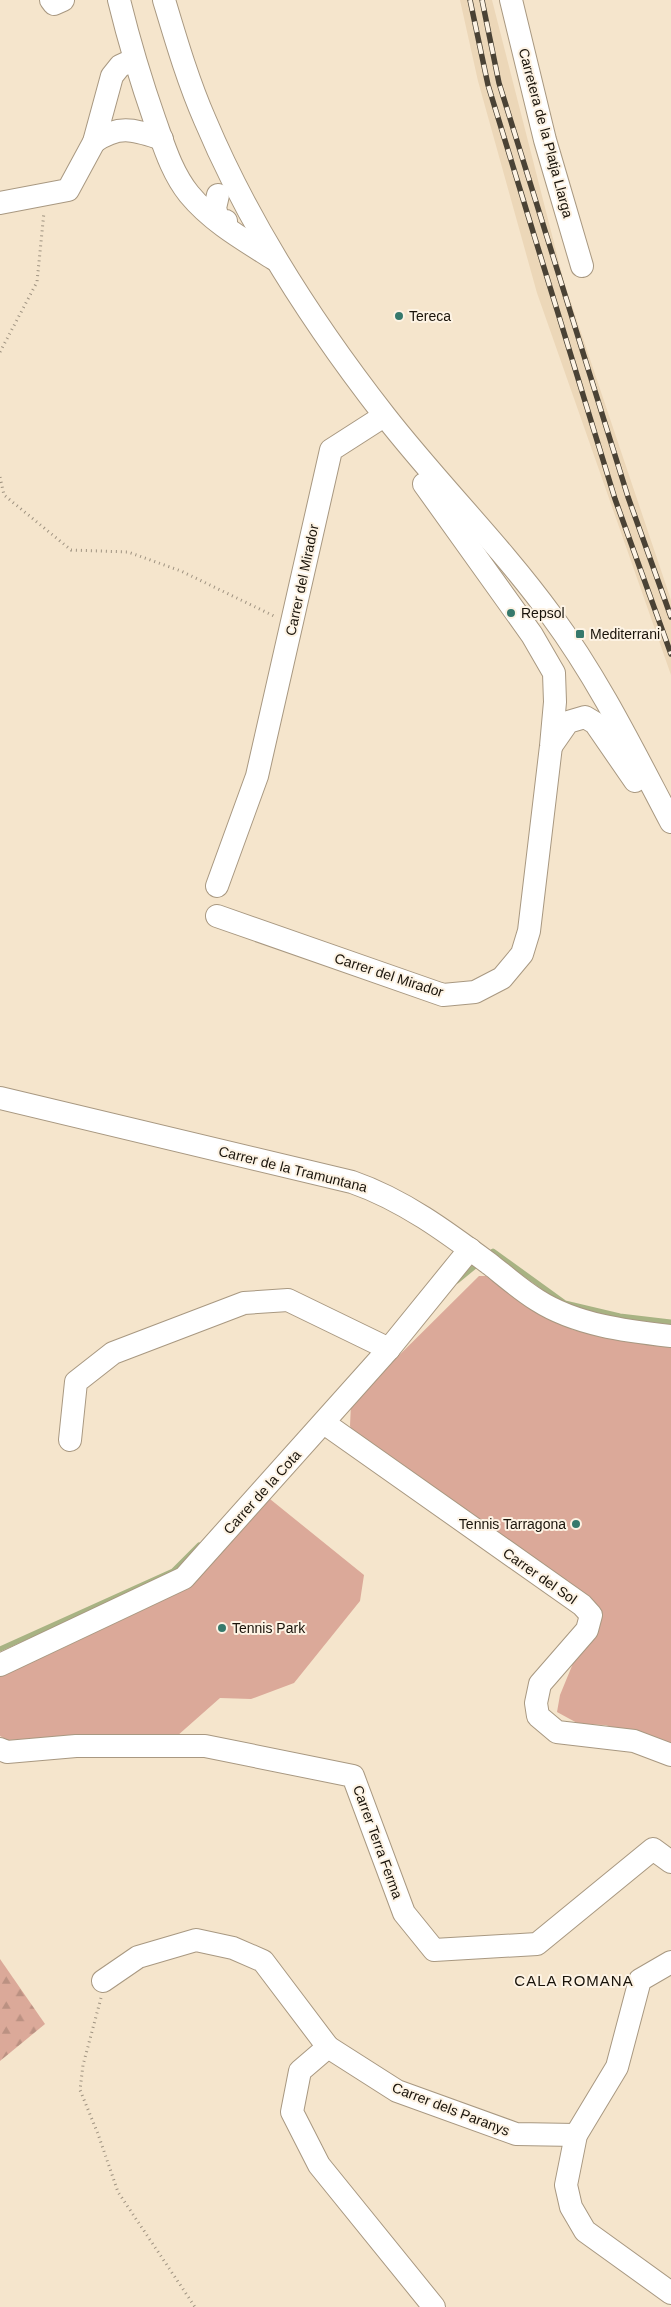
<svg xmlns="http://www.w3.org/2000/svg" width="671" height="2307" font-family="Helvetica,sans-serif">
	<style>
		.built { fill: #ecd7b8 }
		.forest { fill: url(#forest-firs) }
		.garden { fill: #dba999 }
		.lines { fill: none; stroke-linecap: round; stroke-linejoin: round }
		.stream { stroke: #a8b383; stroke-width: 5 }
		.minor-casing { stroke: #a89881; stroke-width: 24 }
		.path { stroke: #9f9381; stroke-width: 3; stroke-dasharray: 1 4; stroke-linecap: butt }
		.minor { stroke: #fff; stroke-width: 22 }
		.rail-casing { stroke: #4a4235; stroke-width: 5.5 }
		.rail { stroke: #fdf3e4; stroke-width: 4; stroke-dasharray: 11; stroke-linecap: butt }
		.poi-dot { fill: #36796c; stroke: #fdf3e4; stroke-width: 2 }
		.labels { text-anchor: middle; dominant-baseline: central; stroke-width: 4; stroke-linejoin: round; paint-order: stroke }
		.street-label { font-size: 14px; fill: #19130a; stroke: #fdf3e4 }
		.poi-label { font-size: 14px; fill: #19130a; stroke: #fdf3e4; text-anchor: start }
		.neighbourhood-label { font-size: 15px; letter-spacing: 1px; fill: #19130a; stroke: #fdf3e4 }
	</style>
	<defs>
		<pattern id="forest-firs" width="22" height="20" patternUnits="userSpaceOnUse" patternTransform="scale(1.25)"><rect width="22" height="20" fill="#dba999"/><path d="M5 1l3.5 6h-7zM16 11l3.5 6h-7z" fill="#bb9182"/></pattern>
	</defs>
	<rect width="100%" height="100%" fill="#f5e5cc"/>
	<path class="built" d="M460,0H492L564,282L671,600V675L537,293L478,81Z"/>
	<path class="forest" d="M0,1959L45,2024L0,2061Z"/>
	<g class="garden">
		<path d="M479,1276H486L573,1330L671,1341V1744L605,1725L579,1724L557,1712L560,1695L597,1605L355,1435L350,1426L351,1403Z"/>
		<path d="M265,1495L364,1575L360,1601L294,1683L251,1699L220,1698L177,1736L7,1740L0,1736V1675L48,1655L189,1588Z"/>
	</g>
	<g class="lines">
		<g class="stream">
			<path d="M487,1255L493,1251L565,1303L620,1316L671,1322"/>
			<path d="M457,1281L479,1263"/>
			<path d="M0,1649L173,1571L199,1545"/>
		</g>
		<defs>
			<g id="minor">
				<path d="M51,0L54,4L63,0"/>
				<path d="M119,0C129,41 141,81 155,121C164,146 172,173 189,194C212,222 244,240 274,259"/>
				<path d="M164,0C176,40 188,81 205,120C250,227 314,325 385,416C438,484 500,545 551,615C599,680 634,752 671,822"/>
				<path d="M511,0L545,140L582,266"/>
				<path d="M94,142C120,124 134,130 162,139"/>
				<path d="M218,195L215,208L219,222L226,221"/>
				<path d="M0,203L68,190L94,142L112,76L120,66L133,60"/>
				<path d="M552,745L568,722L585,717L595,723L635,781"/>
				<path d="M217,886L257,776L331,450L384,416"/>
				<path d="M217,916L443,995L475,992L502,978L522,954L529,931L551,746L555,702L554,673L532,635L424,484"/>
				<path d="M0,1098L352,1182C404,1200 448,1233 491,1265C506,1277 521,1290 537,1300C576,1325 626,1331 671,1336"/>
				<path d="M324,1423L582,1605L591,1615L587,1630L540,1684L536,1703L538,1716L557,1732L634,1741L671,1755"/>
				<path d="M70,1440L76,1382L113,1353L244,1303L288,1300L389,1349"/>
				<path d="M0,1665L184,1578L388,1350L470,1249"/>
				<path d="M0,1749L7,1752L76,1746H205L353,1776L404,1913L434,1950L537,1944L653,1849L671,1862"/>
				<path d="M671,1962L640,1980L617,2067L576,2135L566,2185L571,2207L585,2231L671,2293"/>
				<path d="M103,1981L138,1957L196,1940L233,1948L263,1961L328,2047"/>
				<path d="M434,2307L319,2165L292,2112L300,2071L328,2047L397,2091L516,2134L576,2135"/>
			</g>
		</defs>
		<use href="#minor" class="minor-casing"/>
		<g class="path">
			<path d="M0,352L37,282L44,212"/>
			<path d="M0,477L4,495L71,550L128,552L181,571L276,617"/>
			<path d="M101,1998L83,2065L80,2090L98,2134L118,2192L195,2307"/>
		</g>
		<use href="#minor" class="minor"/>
		<defs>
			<g id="rail">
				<path d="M470,0L488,85L615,499L671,654"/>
				<path d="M482,0L499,83L628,497L671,617"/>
			</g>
		</defs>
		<use href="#rail" class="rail-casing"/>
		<use href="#rail" class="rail"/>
	</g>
	<g class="poi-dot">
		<circle cx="399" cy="316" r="5"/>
		<circle cx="511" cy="613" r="5"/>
		<rect x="575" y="629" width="10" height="10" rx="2.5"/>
		<circle cx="576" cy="1524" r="5"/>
		<circle cx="222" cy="1628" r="5"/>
	</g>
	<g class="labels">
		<g class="street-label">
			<text transform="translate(546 133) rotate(75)">Carretera de la Platja Llarga</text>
			<text transform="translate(302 580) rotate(-78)">Carrer del Mirador</text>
			<text transform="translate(389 975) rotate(18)">Carrer del Mirador</text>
			<text transform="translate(293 1169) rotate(14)">Carrer de la Tramuntana</text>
			<text transform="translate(262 1492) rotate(-48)">Carrer de la Cota</text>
			<text transform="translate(540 1576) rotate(35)">Carrer del Sol</text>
			<text transform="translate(378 1842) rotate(70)">Carrer Terra Ferma</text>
			<text transform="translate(451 2109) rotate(21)">Carrer dels Paranys</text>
		</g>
		<g class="poi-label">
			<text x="409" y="316">Tereca</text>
			<text x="521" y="613">Repsol</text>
			<text x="590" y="634">Mediterrani</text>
			<text x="566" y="1524" text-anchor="end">Tennis Tarragona</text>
			<text x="232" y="1628">Tennis Park</text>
		</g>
		<g class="neighbourhood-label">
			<text x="574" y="1980">CALA ROMANA</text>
		</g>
	</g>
</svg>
